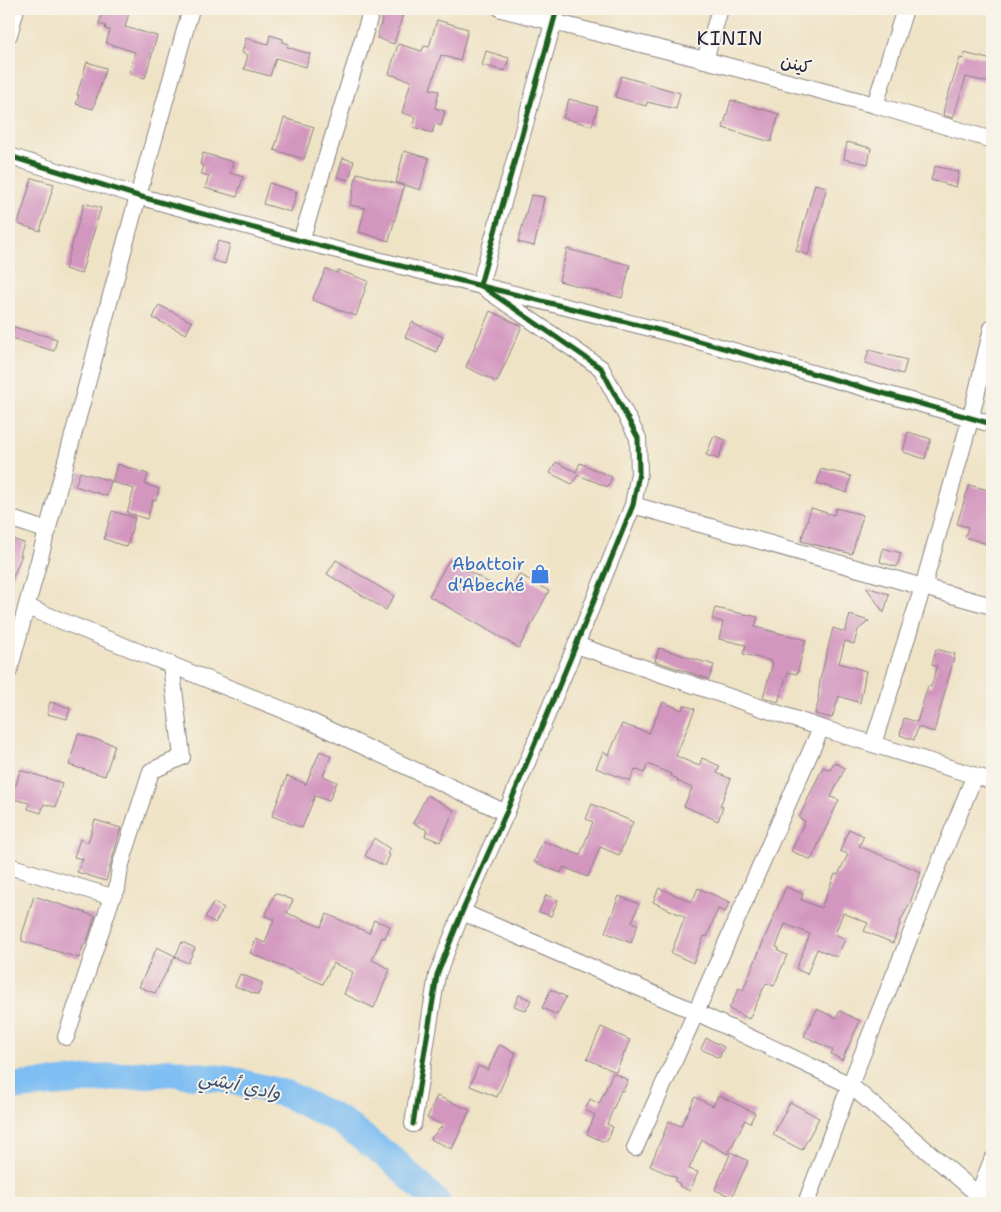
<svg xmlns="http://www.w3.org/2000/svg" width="1001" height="1212" font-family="'Shantell Sans','Playpen Sans Arabic',sans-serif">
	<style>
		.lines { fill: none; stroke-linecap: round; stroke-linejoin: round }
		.river { stroke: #7ebef2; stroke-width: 28 }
		.building { fill: #d396bf }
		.minor-casing { stroke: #888280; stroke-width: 18 }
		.minor { stroke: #fff; stroke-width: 16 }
		.cycleway-casing { stroke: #f7f3e8; stroke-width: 8 }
		.cycleway { stroke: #1b5e20; stroke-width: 5 }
		.labels { text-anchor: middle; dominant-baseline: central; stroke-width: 4; stroke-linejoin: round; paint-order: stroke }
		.street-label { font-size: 18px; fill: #22223b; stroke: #f7f3e8 }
		.shop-label { font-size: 18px; fill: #366cbe; stroke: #f7f3e8; text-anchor: end }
		.neighbourhood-label { font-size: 19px; letter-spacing: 1px; fill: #22223b; stroke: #f7f3e8 }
		.water-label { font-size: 19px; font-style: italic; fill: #3e5172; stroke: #f7f3e8 }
	</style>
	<rect width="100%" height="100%" fill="#f7f3e8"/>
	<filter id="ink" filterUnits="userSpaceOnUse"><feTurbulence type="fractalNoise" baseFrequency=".02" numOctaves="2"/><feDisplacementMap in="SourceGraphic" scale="10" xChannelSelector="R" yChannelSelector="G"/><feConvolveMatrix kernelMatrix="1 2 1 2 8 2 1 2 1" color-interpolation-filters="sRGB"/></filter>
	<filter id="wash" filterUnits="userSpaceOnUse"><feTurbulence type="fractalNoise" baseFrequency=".0096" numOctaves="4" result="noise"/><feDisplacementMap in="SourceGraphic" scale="20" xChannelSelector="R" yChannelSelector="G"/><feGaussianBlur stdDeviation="1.12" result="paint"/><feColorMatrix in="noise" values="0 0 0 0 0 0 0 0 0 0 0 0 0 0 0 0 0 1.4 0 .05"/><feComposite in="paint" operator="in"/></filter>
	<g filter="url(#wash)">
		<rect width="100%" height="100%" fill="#efe3c6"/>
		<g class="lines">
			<path class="river" d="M9,1087L170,1072L229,1080L286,1094L341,1121L395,1162L437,1203"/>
		</g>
		<g id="blocks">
			<g class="building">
				<path d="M103,9H130L125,27L157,36L145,78L129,73L135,52L106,43L110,30L105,29L106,26L99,24Z"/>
				<path d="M385,9H397L404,11L394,44L377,38Z"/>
				<path d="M437,20L468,29L460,61L441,55L430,89L439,91L435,108L445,111L441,126L435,124L432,133L413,127L416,117L402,113L411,81L389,74L398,44L422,51L424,46L429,47Z"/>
				<path d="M270,35L283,39V42L289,44L287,47L310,54L306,67L276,58L270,76L244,69L248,55L242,53L246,38L268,44Z"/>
				<path d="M486,51L509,58L505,71L482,65Z"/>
				<path d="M964,53L992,60V62L987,82L966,77L953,118L943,115L944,108L960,58L963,59Z"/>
				<path d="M87,62L106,68L93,109L76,104L79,95H77Z"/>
				<path d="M621,76L680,93L676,109L647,102L646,106L615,97Z"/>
				<path d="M569,99L598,107L592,126L563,118Z"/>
				<path d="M731,100L779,114L771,142L723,128Z"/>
				<path d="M284,118L314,127L304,159L274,150Z"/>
				<path d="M847,142L871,148L868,164L844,159Z"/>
				<path d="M404,151L429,158L420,190L396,182Z"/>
				<path d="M203,153L233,162L230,173L243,177L237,197L205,188L209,176L201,174L204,166L200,164Z"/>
				<path d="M343,158L354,161L349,180L337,177Z"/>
				<path d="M935,166L959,172L956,187L931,180Z"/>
				<path d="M357,173L404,186L389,241L359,232L365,208L350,205Z"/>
				<path d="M32,178L54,184L40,231L18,224Z"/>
				<path d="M269,183L297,192L291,212L263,204Z"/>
				<path d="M815,184L827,187L808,255L796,251Z"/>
				<path d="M531,195L544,197L541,213H542L534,246L518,242Z"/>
				<path d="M84,203L101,208L81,274L65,269Z"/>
				<path d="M218,241L230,244L225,264L212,260Z"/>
				<path d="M567,249L630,265L622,298L559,281Z"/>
				<path d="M326,269L337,273L338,270L368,281L356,316L312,300Z"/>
				<path d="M159,305L192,322L186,334L153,318Z"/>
				<path d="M490,311L522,326L497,382L466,367Z"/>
				<path d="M412,322L443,337L436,352L405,337Z"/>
				<path d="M14,327L57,339L54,351L11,338Z"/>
				<path d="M869,350L907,360L903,374L865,363Z"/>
				<path d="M908,432L931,439L925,459L903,452Z"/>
				<path d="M714,436L726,440L718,459L706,455Z"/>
				<path d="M556,462L576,472L580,463L612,477L608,487L578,475L572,484L550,473Z"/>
				<path d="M117,464L148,474L145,484L159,489L156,500H153L147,519L127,513L134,489L112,482Z"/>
				<path d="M821,469L851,476L847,493L817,483Z"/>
				<path d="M80,472L111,481L107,496L75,486Z"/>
				<path d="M969,485L992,491V533H990L987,544L965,537L968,527L957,524Z"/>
				<path d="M811,508L834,515L836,508L863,515L852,554L801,541Z"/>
				<path d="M112,511L135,518L127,547L104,539Z"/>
				<path d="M9,538L24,543L20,555H22L9,587Z"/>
				<path d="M883,548L901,553L897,567L880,562Z"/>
				<path d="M336,560L394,596L386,610L327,574Z"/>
				<path d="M449,560L507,593L519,574L549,591L519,648L429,596Z"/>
				<path d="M866,587L889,594L884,613Z"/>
				<path d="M715,608L758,617L755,627L806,640L797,674L788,672L778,702L763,697L773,663H770L771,661L743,654L746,645L719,639L723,622L712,619Z"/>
				<path d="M850,615L869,621L858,630L854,644L845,641L839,663L866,671L860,703L839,696L832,718L815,714L819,700L818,699L820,680L833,628L845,632Z"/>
				<path d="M659,648L714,665L709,679L655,661Z"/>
				<path d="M936,649L955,654L934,732L918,727L914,740L900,735L904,718L917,722L928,686L931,687L937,666L932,665Z"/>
				<path d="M50,702L70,708L67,719L47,714Z"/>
				<path d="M663,702L682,710L684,705L695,709L676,756L699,766L702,758L720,766L717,773L731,779L720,806L723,807L718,821L684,806L692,788L677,781L678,779L671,776V774L648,764L644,773L635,769L630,781L596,768L603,752L609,755L622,724L649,733Z"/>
				<path d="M78,734L115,745L105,776L69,765Z"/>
				<path d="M320,751L331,756L323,776L337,782L329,801L315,796L302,828L272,816L287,776L306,784Z"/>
				<path d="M834,762L845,768L831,797L839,800L811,860L791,851L805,821L799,818L812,790L823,767L830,770Z"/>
				<path d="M20,770L62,783L56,807L44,804L41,813L28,809L29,803L9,798V784L16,785Z"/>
				<path d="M427,795L454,810L440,842L425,836L427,830L413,823Z"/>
				<path d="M592,804L633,822L619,855L600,847L588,877L563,867L561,873L534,862L543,841L580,855L593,822L586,819Z"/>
				<path d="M95,820L121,828L106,881L77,872L83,859L74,857L80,839L88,842Z"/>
				<path d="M849,829L864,836L859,846L921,872L910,903L899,924H900L893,943L864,931L868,923L843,913L835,934L845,939L837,957L817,949L807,974L796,969L810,934L785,924L776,947L779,948L778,951L787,955L774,986L766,983L749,1019L729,1009L739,988L743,990L786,887L803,894L801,900L821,908L835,874L838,875L848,854L840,851Z"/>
				<path d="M374,838L390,849L387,854L390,855L385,866L365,856Z"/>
				<path d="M659,888L692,902L698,888L730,902L725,912L718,909L707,937L704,936L693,963L671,953L685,917L653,902Z"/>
				<path d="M275,893L293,900L287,913L321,927L327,914L369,933L374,920L390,926L385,938L382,937L372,960L390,969L374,1008L344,994L353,972L333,963L323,984L250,953L256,939L265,943L274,919L265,916Z"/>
				<path d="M546,895L558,900L551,916L539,912Z"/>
				<path d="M34,896L95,916L86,944H84L79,958L22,941V935Z"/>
				<path d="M619,896L639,904L632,922L638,924L631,943L605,932Z"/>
				<path d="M214,902L224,908L215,923L205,917Z"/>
				<path d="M182,942L195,948L188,963L175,957Z"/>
				<path d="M157,947L175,956L155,993L139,987Z"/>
				<path d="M240,974L263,983L258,995L235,986Z"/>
				<path d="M551,989L566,997L557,1015L542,1008Z"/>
				<path d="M519,995L531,1000L526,1011L514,1006Z"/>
				<path d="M817,1009L836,1018L840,1011L860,1021L842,1060L831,1054L833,1050L804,1036Z"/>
				<path d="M601,1027L630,1040L616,1072L587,1059Z"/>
				<path d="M706,1038L724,1047L719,1058L701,1049Z"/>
				<path d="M499,1045L516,1053L497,1097L470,1086L478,1066L488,1070Z"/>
				<path d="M613,1073L628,1080L623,1091L621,1090L607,1124L613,1127L607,1141H602L587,1134L595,1115L585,1110L590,1099L599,1104Z"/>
				<path d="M437,1096L470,1110L452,1149L430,1139L443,1125L427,1118Z"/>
				<path d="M718,1096H720L755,1113L750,1123L745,1120L728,1154L702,1140L689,1169L698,1172L690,1191L679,1186L680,1184L675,1181L677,1178L650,1166L669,1121L681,1126L695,1097L713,1106Z"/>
				<path d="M790,1102L819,1118L802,1150L773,1135Z"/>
				<path d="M731,1152L748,1161L732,1197L715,1190Z"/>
			</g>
		</g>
	</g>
	<g filter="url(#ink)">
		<use href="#blocks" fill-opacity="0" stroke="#888280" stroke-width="1"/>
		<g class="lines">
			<defs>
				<g id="minor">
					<path d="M501,9L705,60L875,105L992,140"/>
					<path d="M9,35L16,9"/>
					<path d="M705,60L720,9"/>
					<path d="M875,105L905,9"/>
					<path d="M9,156L138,196L301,241L670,333L992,424"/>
					<path d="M301,241L372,9"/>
					<path d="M992,328L971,417L923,587L992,606"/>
					<path d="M633,505L923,587L873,744"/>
					<path d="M9,518L48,531"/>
					<path d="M27,607L301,717L506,813"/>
					<path d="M576,645L821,728L992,781"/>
					<path d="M9,671L138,196L191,9"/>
					<path d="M9,866L112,897L117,889L120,867L151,771L182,757L171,664"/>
					<path d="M462,912L696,1012L850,1085L988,1203"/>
					<path d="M66,1037L112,897"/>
					<path d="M413,1124L437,975L462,912L506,813L576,645L633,505L639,473L638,438L601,368L480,285L557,9"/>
					<path d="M635,1148L696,1012L821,728"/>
					<path d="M978,1195L992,1160"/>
					<path d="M806,1203L850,1085L974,777"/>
				</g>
			</defs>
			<use href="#minor" class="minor-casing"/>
			<use href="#minor" class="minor"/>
			<defs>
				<g id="cycleway">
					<path d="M9,156L138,196L301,241L670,333L992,424"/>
					<path d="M413,1124L437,975L462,912L506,813L576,645L633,505L639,473L638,438L601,368L480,285L557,9"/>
				</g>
			</defs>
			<use href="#cycleway" class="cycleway-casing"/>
			<use href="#cycleway" class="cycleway"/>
		</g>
	</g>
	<defs>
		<symbol id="shop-bare" viewBox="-9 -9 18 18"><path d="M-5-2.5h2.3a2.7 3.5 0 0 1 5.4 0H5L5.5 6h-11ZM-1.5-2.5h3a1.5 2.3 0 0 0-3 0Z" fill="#3f7fe0" stroke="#f7f3e8" stroke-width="2.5" paint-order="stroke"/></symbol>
	</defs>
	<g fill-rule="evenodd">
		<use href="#shop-bare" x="526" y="560" width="28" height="28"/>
	</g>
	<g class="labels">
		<g class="street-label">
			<text transform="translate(796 64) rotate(15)">كينن</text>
		</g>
		<g class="shop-label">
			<text x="525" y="564">Abattoir<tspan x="525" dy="21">d'Abeché</tspan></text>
		</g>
		<g class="neighbourhood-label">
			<text x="730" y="38">KININ</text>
		</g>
		<g class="water-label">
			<text transform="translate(240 1085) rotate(12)">وادي أبشي</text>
		</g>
	</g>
	<rect width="1001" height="1212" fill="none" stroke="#f7f3e8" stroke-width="30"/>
</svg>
